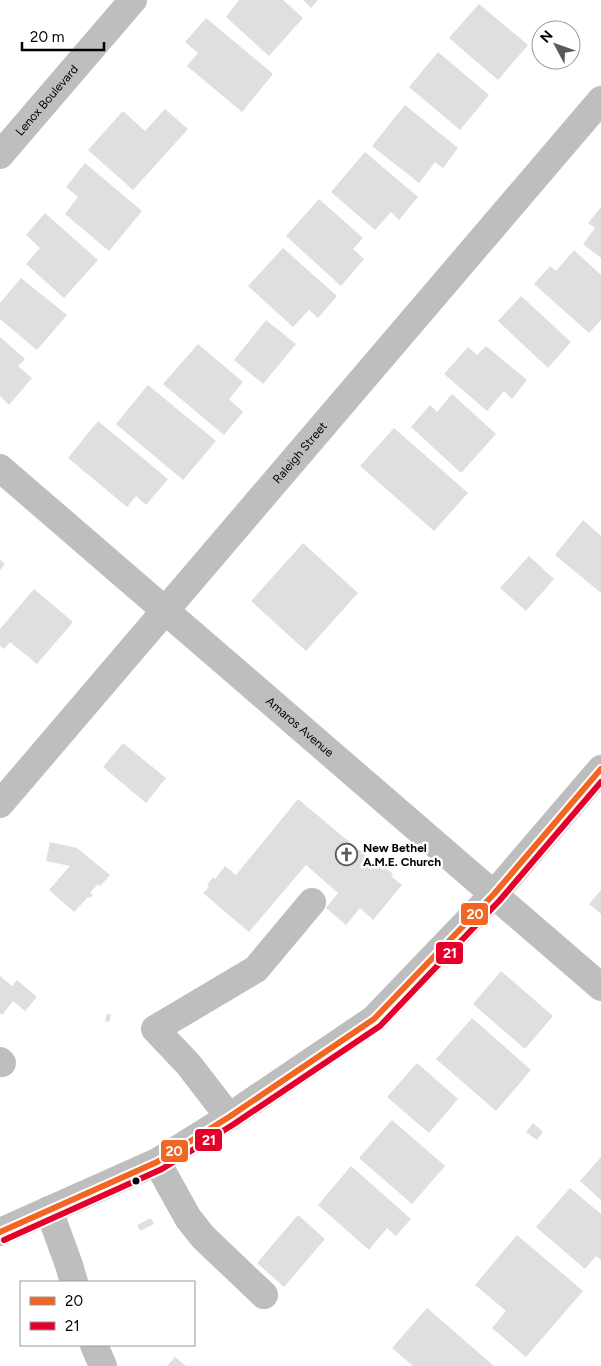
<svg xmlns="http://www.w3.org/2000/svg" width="601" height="1366" font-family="Figtree,sans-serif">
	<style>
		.building { fill: #dfdfdf }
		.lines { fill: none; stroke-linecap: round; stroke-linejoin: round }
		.minor { stroke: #bebebe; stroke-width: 28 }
		.bus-1-casing { stroke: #fff; stroke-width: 10 }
		.bus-2-casing { stroke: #fff; stroke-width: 10 }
		.bus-1 { stroke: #f26522; stroke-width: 6 }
		.bus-2 { stroke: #e4002b; stroke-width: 6 }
		.bus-dot { fill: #000; stroke: #fff; stroke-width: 2 }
		.labels { text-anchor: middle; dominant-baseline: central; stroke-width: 5; stroke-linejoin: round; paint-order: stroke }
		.street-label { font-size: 12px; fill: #000; stroke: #fff }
		.poi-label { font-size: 12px; font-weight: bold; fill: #000; stroke: #fff; text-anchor: start }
		.line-badge { stroke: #fff; stroke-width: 2 }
		.badge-label { font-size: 14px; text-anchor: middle; font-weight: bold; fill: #fff }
	</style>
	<rect width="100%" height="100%" fill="#fff"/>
	<g class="building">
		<path d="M239,0H283L303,18L269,56L226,17Z"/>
		<path d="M303,0H318L311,8Z"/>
		<path d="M479,4L528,45L498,80L449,38Z"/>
		<path d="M206,18L273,74L242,112L187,66L198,53L185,42Z"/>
		<path d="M438,52L489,95L460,130L409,87Z"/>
		<path d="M405,105L458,148L443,168L435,162L419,183L372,146Z"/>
		<path d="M165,109L188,129L133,190L88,150L123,111L145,131Z"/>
		<path d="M365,152L418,197L399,220L391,212L375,230L331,192Z"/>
		<path d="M85,163L142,211L109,251L65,214L78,197L66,187Z"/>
		<path d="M319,199L363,238L353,249L364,259L341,286L286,236Z"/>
		<path d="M601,207V258L583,244L595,228L588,223Z"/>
		<path d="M45,213L98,260L64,298L26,264L40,248L26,235Z"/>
		<path d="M283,248L337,296L318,318L309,310L293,327L248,286Z"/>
		<path d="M574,250L601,275V320L589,333L534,284L550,266L556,271Z"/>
		<path d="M21,278L67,315L37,350L0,319V303Z"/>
		<path d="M521,296L571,342L548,368L498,321Z"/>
		<path d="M266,320L296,344L263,384L234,360Z"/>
		<path d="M0,337L25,359L18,366L32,378L9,405L0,396Z"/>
		<path d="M198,344L243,382L229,399L243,412L224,435L163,384Z"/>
		<path d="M486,346L527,380L512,399L504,391L487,411L444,374L468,347L477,355Z"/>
		<path d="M148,385L216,441L183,480L116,424Z"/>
		<path d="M452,394L496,434L461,473L411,427L430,405L437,412Z"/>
		<path d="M98,421L168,479L146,505L136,496L127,507L68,458Z"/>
		<path d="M394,428L468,493L434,531L360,466Z"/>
		<path d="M583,520L601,536V593L555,555Z"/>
		<path d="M303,543L358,593L306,651L251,601Z"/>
		<path d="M529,556L554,579L526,611L500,588Z"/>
		<path d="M0,560L5,564L0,570Z"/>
		<path d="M34,589L73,622L37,664L10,642L4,649L0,646V629Z"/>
		<path d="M123,743L166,778L146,803L103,767Z"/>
		<path d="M298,799L383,870L385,868L393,874L391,876L402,885L373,920L360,908L346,925L326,908L338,893L306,865L249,932L203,893L209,887L207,885L213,877L215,879L225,866L236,875Z"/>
		<path d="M50,842L77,848L110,875L100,886L98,884L90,893L93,895L90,898L88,897L74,912L49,890L70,866L46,861Z"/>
		<path d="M601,890V914L589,904Z"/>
		<path d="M501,971L553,1016L525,1049L473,1004Z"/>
		<path d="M0,976L12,986L17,980L37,997L25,1011L13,1001L2,1015L0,1013Z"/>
		<path d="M107,1014L111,1015L109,1022L105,1021Z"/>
		<path d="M472,1018L531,1070L496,1111L436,1059Z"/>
		<path d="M417,1063L458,1099L429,1133L387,1097Z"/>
		<path d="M392,1120L445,1166L412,1204L359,1158Z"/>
		<path d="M533,1123L543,1132L537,1140L526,1132Z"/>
		<path d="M601,1157V1200L580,1181Z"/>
		<path d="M351,1166L411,1219L396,1236L387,1228L369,1250L318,1205Z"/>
		<path d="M570,1188L601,1214V1260L596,1256L585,1269L536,1227Z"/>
		<path d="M298,1215L325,1239L284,1287L257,1263Z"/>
		<path d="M151,1218L154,1224L140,1231L137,1225Z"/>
		<path d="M517,1235L583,1291L526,1357L492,1328L506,1311L475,1285Z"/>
		<path d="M427,1308L494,1366H413L392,1348Z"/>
		<path d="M175,1357L186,1366H167Z"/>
	</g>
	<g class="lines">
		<g class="minor">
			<path id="s1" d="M0,155L133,0"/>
			<path id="s2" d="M0,468L601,987"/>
			<path id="s3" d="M0,804L601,100"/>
			<path d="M0,1061L2,1063"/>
			<path d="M229,1117L189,1065L155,1029L256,969L312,902"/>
			<path d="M157,1162L188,1218L203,1237L264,1295"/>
			<path d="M49,1210L69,1265L74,1282"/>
			<path d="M0,1232L157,1162L229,1117L374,1019L494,894L601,769"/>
			<path d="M94,1345L103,1366"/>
		</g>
		<defs>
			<path id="bus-1" d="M0,1232L157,1162L229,1117L374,1019L494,894L601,769"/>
			<path id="bus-2" d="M4,1240L162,1169L234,1124L380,1026L500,900L601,782"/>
		</defs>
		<use href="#bus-1" class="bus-1-casing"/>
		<use href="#bus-2" class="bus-2-casing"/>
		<use href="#bus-1" class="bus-1"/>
		<use href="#bus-2" class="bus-2"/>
	</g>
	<defs>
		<symbol id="church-ring" viewBox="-11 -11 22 22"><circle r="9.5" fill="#fff" stroke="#595959" stroke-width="1.5"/><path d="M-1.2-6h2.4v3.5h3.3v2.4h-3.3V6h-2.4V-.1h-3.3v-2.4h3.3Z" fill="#595959"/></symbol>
	</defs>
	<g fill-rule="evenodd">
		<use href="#church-ring" x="334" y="842" width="25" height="25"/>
	</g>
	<circle class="bus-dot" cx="136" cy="1181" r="4.5"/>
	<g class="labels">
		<g class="street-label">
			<text stroke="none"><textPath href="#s1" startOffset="72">Lenox Boulevard</textPath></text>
			<text stroke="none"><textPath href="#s3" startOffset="462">Raleigh Street</textPath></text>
			<text stroke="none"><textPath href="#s2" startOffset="396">Amaros Avenue</textPath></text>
		</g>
		<g class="poi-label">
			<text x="363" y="848">New Bethel<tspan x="363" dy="14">A.M.E. Church</tspan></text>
		</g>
	</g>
	<g class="line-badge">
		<rect x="460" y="902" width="29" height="24" rx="5" fill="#f26522"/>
		<rect x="435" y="941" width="29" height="24" rx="5" fill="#e4002b"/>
		<rect x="194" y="1128" width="29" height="24" rx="5" fill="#e4002b"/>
		<rect x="160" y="1139" width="29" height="24" rx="5" fill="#f26522"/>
	</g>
	<g class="badge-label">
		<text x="475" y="919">20</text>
		<text x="450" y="958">21</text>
		<text x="209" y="1145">21</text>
		<text x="174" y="1156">20</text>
	</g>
	<rect x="20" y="1281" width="175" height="65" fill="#ffffff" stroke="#999999"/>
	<rect x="30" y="1297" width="25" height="8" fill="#f26522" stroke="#999999"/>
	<text x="65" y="1306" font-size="15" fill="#000000">20</text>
	<rect x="30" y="1322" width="25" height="8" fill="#e4002b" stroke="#999999"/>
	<text x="65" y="1331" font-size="15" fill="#000000">21</text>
	<g transform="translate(556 45) rotate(311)"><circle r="24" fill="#ffffff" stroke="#999999"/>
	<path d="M0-4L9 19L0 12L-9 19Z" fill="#595959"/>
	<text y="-8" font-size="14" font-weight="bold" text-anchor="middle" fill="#000000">N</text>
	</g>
	<path d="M22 42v8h82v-8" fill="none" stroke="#000000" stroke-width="2.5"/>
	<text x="30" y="42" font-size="15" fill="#000000" stroke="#ffffff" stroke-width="4" paint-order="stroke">20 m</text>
</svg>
